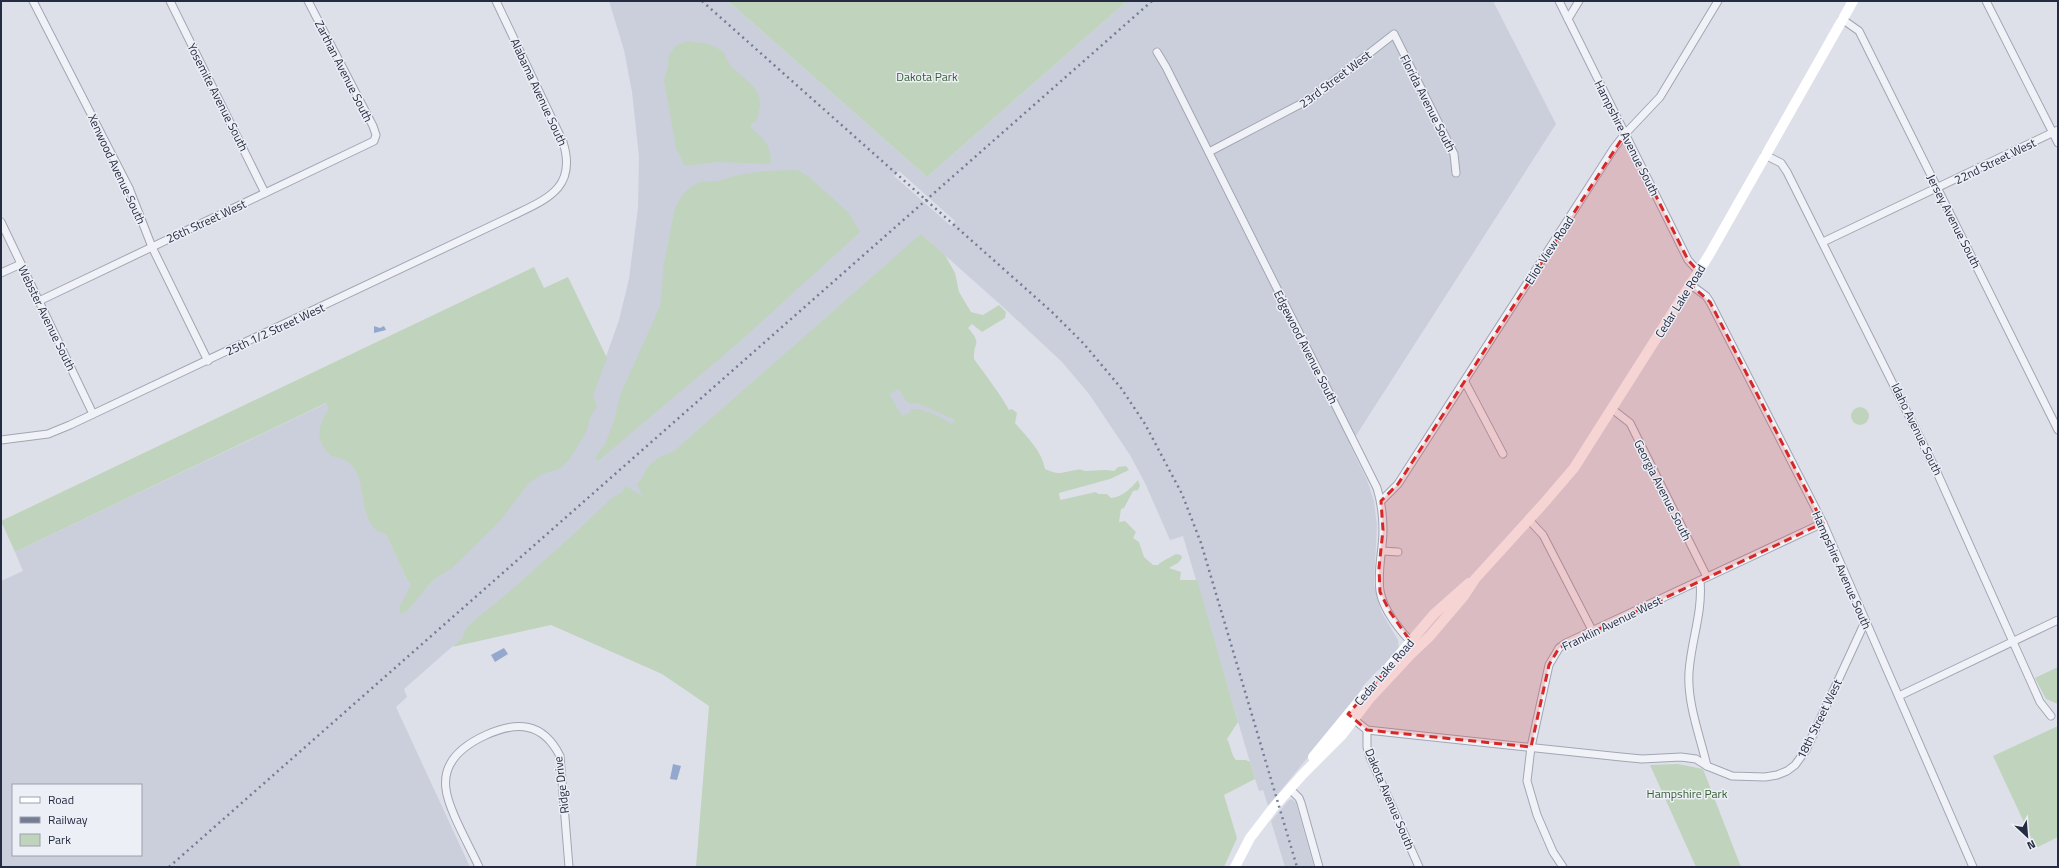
<svg xmlns="http://www.w3.org/2000/svg" width="2059" height="868" font-family="'Titillium Web',sans-serif">
	<style>
		.built { fill: #cbcfdb; fill-rule: evenodd }
		.green { fill: #c0d3bd; fill-rule: evenodd }
		.water { fill: #94a8cd }
		.lines { fill: none; stroke-linecap: round; stroke-linejoin: round }
		.street-casing { stroke: #a2a6b3; stroke-width: 9 }
		.street { stroke: #f0f2f7; stroke-width: 7 }
		.secondary { stroke: #fff; stroke-width: 10 }
		.rail { stroke: #757d94; stroke-width: 2.5; stroke-dasharray: 2 4; stroke-linecap: butt }
		.marked { fill: #d62828; fill-opacity: 0.2; stroke: #d62828; stroke-width: 3; stroke-dasharray: 8 5; stroke-linejoin: round }
		.labels { text-anchor: middle; dominant-baseline: central; stroke-width: 3; stroke-linejoin: round; paint-order: stroke }
		.street-label { font-size: 12px; fill: #252c41; stroke: #edeff6 }
		.park-label { font-size: 12px; fill: #345e31; stroke: #edeff6 }
	</style>
	<rect width="100%" height="100%" fill="#dde0e9"/>
	<g class="built">
		<path d="M609,1H728L927,177L1127,1H1493L1556,124L1350,445L1367,480L1374,501L1377,525L1374,584L1381,611L1398,640L1399,650L1387,664L1377,671L1364,685L1355,700L1268,806L1263,790L1259,791L1255,779L1183,536L1170,540L1145,483L1130,455L1089,394L1062,362L1002,306L921,234L1070,650L766,701L504,601L404,689L407,697L396,707L470,867H1V581L23,571L15,552L327,403L408,582L570,439L593,394L619,320L629,279L638,207L639,157L632,92L624,50ZM899,171L955,221L951,226L894,176ZM13,785H141V855H13Z"/>
		<path d="M1292,799L1296,803L1314,867H1285L1271,821L1289,800Z"/>
	</g>
	<g class="green">
		<path d="M728,1H1127L927,177Z"/>
		<path d="M688,41L710,44L724,52C728,73 758,80 760,101C761,107 758,114 757,120L751,124V128C765,139 771,146 771,164L718,162L685,166L676,148L664,80L668,66L669,54L677,45Z"/>
		<path d="M797,170L808,176L849,213L860,232L737,344L598,461L595,458L605,444L613,424L621,393L660,306L664,263L675,208L684,193L692,186L700,182L719,181L738,175L764,171Z"/>
		<path d="M921,234L945,255L955,273L959,292L971,312L983,315L999,305L1006,312L1005,318L982,332L972,324L968,328C983,345 973,341 974,359C986,376 999,392 1009,410L1012,409L1017,413L1015,423C1027,437 1042,451 1045,469C1059,476 1062,472 1076,470C1079,469 1082,470 1085,471C1095,471 1104,469 1114,471L1118,467L1126,466L1129,470L1110,479L1059,493L1060,500L1096,492L1098,494H1107L1111,498C1123,497 1132,487 1138,480L1140,486L1138,490L1133,491L1124,508L1121,509L1119,522L1125,521L1136,532L1133,538L1139,542L1144,557L1153,565H1158C1160,562 1171,557 1176,554L1181,555L1182,558L1178,563L1169,568L1181,572L1180,580H1197L1238,722L1227,739C1231,746 1231,755 1236,760H1246L1250,762L1255,779L1224,795L1237,838L1224,867H696L709,706L662,674L551,625L452,647L463,637C464,626 483,614 491,607C533,572 573,535 612,498L621,493L626,486L642,496L637,484C642,479 643,476 646,470C651,461 664,454 673,452ZM899,389L906,401L910,404L917,403L955,420L952,424C939,416 926,409 910,409L911,412L902,416L889,394Z"/>
		<path d="M534,267L544,288L568,277L607,358L593,395L597,407L590,417L587,431L569,460L559,469L542,474L528,484L500,521L452,568L433,580L408,610L401,614L399,608L411,585L410,581L408,582L386,534C383,533 377,532 375,529C354,507 373,461 331,456C314,440 318,426 329,408L326,403L15,552L1,521Z"/>
		<circle cx="1860" cy="416" r="9"/>
		<path d="M2058,667V704L2046,699L2035,678Z"/>
		<path d="M2058,726V837L2036,848L1993,756Z"/>
		<path d="M1678,764L1703,769L1741,867H1696L1650,765Z"/>
	</g>
	<g class="water">
		<path d="M374,326L380,328L384,326L386,330L374,333Z"/>
		<path d="M504,648L508,654L495,662L491,655Z"/>
		<path d="M673,764L681,766L677,780L670,779Z"/>
	</g>
	<g class="lines">
		<defs>
			<g id="street">
				<path d="M33,1L129,188L152,247L208,361"/>
				<path d="M170,1L265,193"/>
				<path d="M1559,1L1688,260L1699,272"/>
				<path d="M1986,1L2058,143"/>
				<path d="M1568,19L1579,1"/>
				<path d="M1842,19L1859,31L2058,430"/>
				<path d="M1157,52L1166,67L1377,488C1381,501 1383,515 1383,530C1383,551 1377,570 1380,591C1383,610 1401,632 1414,645"/>
				<path d="M1209,152L1312,98L1394,34L1454,154L1456,173"/>
				<path d="M1765,155L1781,163L1787,172L1935,468L2040,702L2051,716"/>
				<path d="M1,222L93,414"/>
				<path d="M1823,242L2058,130"/>
				<path d="M1,273L21,264"/>
				<path d="M1691,285L1706,296L1710,302L1823,523L1973,867"/>
				<path d="M39,301L374,141L376,135L373,126L308,1"/>
				<path d="M1465,382L1503,454"/>
				<path d="M1612,409L1630,423L1707,577"/>
				<path d="M1,440L48,434L70,425L508,218C544,200 578,190 563,142L496,1"/>
				<path d="M1381,501L1398,484L1614,148L1625,134L1660,97L1718,1"/>
				<path d="M1529,520L1543,535L1592,630"/>
				<path d="M1382,551L1398,552"/>
				<path d="M1700,581C1703,612 1691,641 1689,672C1687,703 1700,736 1707,766"/>
				<path d="M1899,696L2058,620"/>
				<path d="M1351,717L1367,730L1621,757L1642,759L1681,757L1696,759L1707,766L1732,776L1765,777L1777,775L1787,771L1795,765L1806,750L1865,622"/>
				<path d="M1367,730V747L1370,757L1419,867"/>
				<path d="M1290,789L1299,798L1301,803L1319,867"/>
				<path d="M479,867C470,847 448,809 446,789C442,761 464,745 486,735C517,721 543,722 560,756L569,867"/>
				<path d="M1563,867L1553,852L1537,815L1527,781L1531,747L1549,665L1559,648L1566,643L1823,523"/>
			</g>
		</defs>
		<use href="#street" class="street-casing"/>
		<use href="#street" class="street"/>
		<g class="secondary">
			<path d="M1389,667L1434,614L1469,583"/>
			<path d="M1313,757L1364,695"/>
			<path d="M1235,867L1250,838L1273,808L1303,774L1342,735L1370,698L1411,654L1430,636L1464,596L1475,579L1544,503L1574,468L1709,255L1853,1"/>
		</g>
		<g class="rail">
			<path d="M702,1L1052,312L1084,344L1121,388L1145,424L1182,494L1201,543L1297,867"/>
			<path d="M169,867L1152,1"/>
		</g>
	</g>
	<path class="marked" d="M1625,134L1688,260L1699,272L1691,285L1710,302L1823,523L1559,648L1549,665L1531,747L1367,730L1348,714L1411,642L1390,612L1380,592L1379,568L1383,530L1381,501L1398,484Z"/>
	<g class="labels">
		<g class="street-label">
			<text transform="translate(344 71) rotate(63)">Zarthan Avenue South</text>
			<text transform="translate(1335 79) rotate(-37)">23rd Street West</text>
			<text transform="translate(539 92) rotate(65)">Alabama Avenue South</text>
			<text transform="translate(218 97) rotate(63)">Yosemite Avenue South</text>
			<text transform="translate(1428 103) rotate(63)">Florida Avenue South</text>
			<text transform="translate(1627 138) rotate(63)">Hampshire Avenue South</text>
			<text transform="translate(1995 161) rotate(-26)">22nd Street West</text>
			<text transform="translate(117 169) rotate(65)">Xenwood Avenue South</text>
			<text transform="translate(206 221) rotate(-25)">26th Street West</text>
			<text transform="translate(1954 221) rotate(63)">Jersey Avenue South</text>
			<text transform="translate(1549 250) rotate(-57)">Eliot View Road</text>
			<text transform="translate(1680 301) rotate(-58)">Cedar Lake Road</text>
			<text transform="translate(47 318) rotate(64)">Webster Avenue South</text>
			<text transform="translate(275 329) rotate(-25)">25th 1/2 Street West</text>
			<text transform="translate(1306 347) rotate(63)">Edgewood Avenue South</text>
			<text transform="translate(1917 429) rotate(64)">Idaho Avenue South</text>
			<text transform="translate(1663 490) rotate(63)">Georgia Avenue South</text>
			<text transform="translate(1842 570) rotate(66)">Hampshire Avenue South</text>
			<text transform="translate(1612 623) rotate(-26)">Franklin Avenue West</text>
			<text transform="translate(1384 672) rotate(-49)">Cedar Lake Road</text>
			<text transform="translate(1819 719) rotate(-64)">18th Street West</text>
			<text transform="translate(561 785) rotate(-97)">Ridge Drive</text>
			<text transform="translate(1390 799) rotate(67)">Dakota Avenue South</text>
		</g>
		<g class="park-label">
			<text x="927" y="76">Dakota Park</text>
			<text x="1687" y="793">Hampshire Park</text>
		</g>
	</g>
	<rect width="2059" height="868" fill="none" stroke="#252c41" stroke-width="4"/>
	<rect x="12" y="784" width="130" height="72" fill="#edeff6" stroke="#9da1ae"/>
	<rect x="20" y="797" width="20" height="6" fill="#ffffff" stroke="#9da1ae"/>
	<text x="48" y="804" font-size="12" fill="#252c41">Road</text>
	<rect x="20" y="817" width="20" height="6" fill="#757d94" stroke="#9da1ae"/>
	<text x="48" y="824" font-size="12" fill="#252c41">Railway</text>
	<rect x="20" y="834" width="20" height="12" fill="#c0d3bd" stroke="#9da1ae"/>
	<text x="48" y="844" font-size="12" fill="#252c41">Park</text>
	<g transform="translate(2027 836) rotate(154)" stroke="#edeff6" stroke-width="3" paint-order="stroke">
	<path d="M0-3L7 15L0 10L-7 15Z" fill="#252c41"/>
	<text y="-6" font-size="11" font-weight="bold" text-anchor="middle" fill="#252c41">N</text>
	</g>
</svg>
